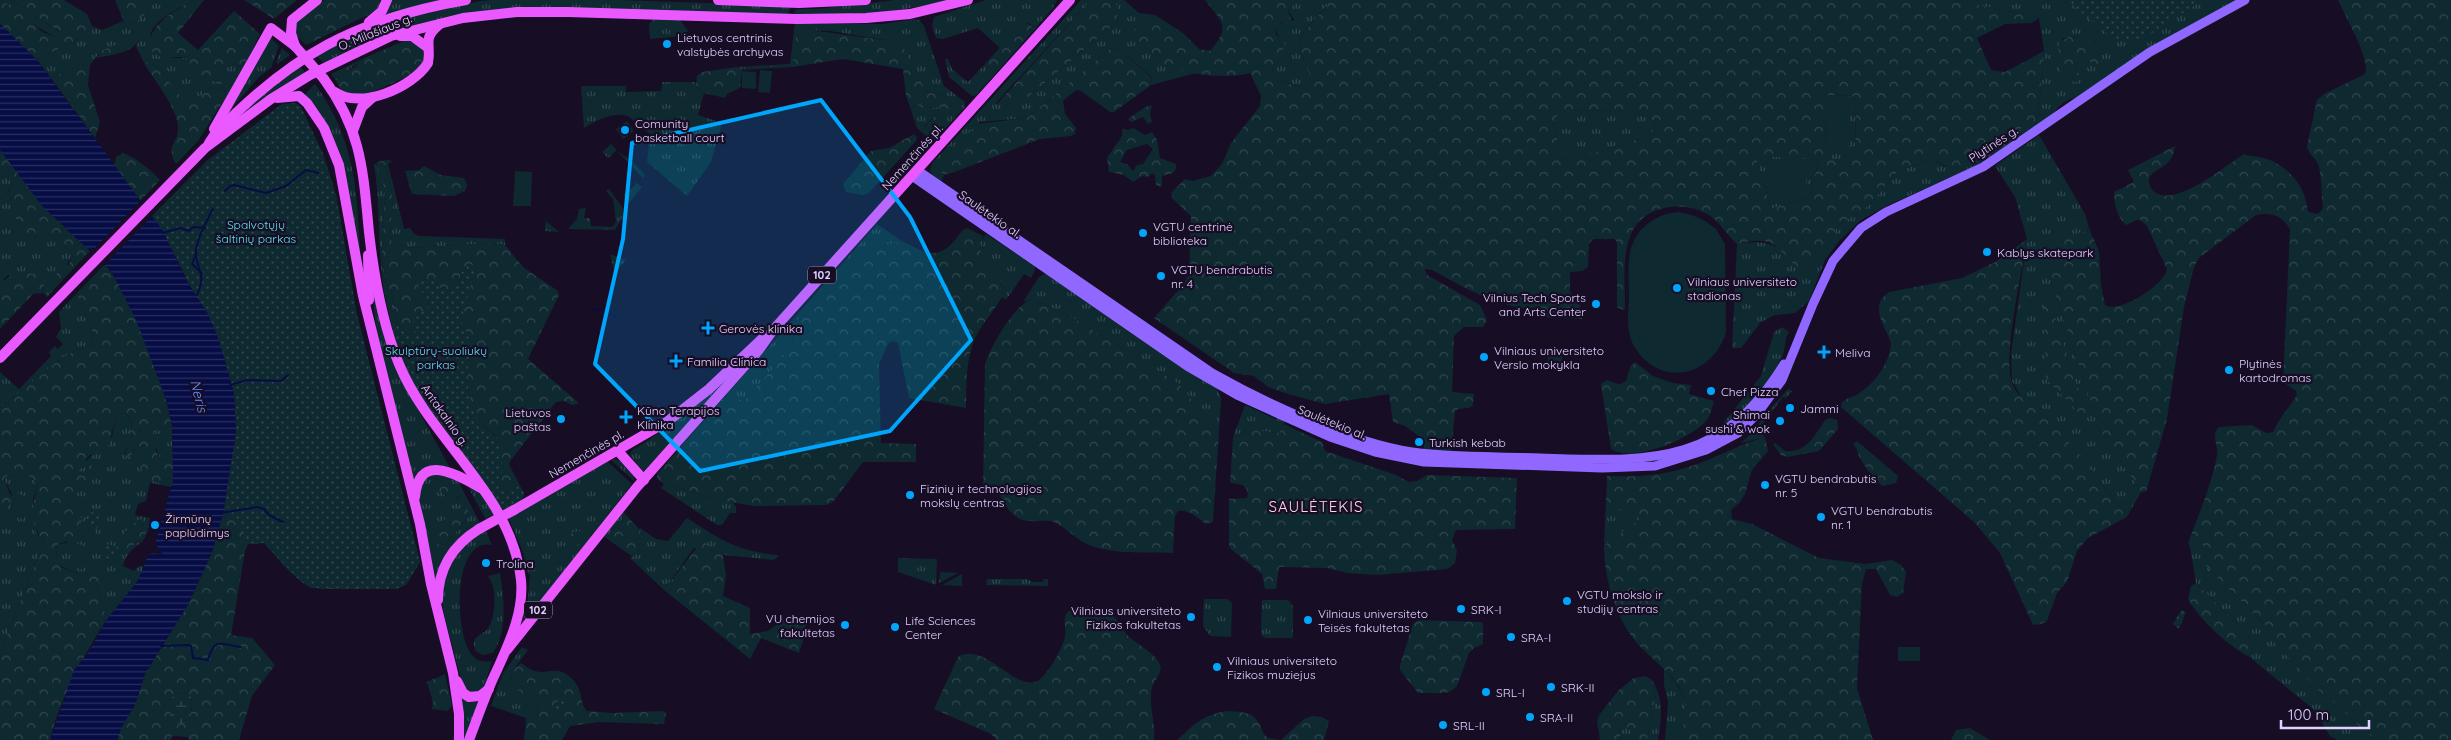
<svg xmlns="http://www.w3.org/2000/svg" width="2451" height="740" font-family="Quicksand,sans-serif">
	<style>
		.grass { fill: url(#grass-tufts); fill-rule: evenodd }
		.forest { fill: url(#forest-crowns); fill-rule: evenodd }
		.wetland { fill: url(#wetland-marsh) }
		.park { fill: url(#park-dots) }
		.pitch { fill: #0f2930 }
		.water { fill: url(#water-rules) }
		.pier { fill: #170d25 }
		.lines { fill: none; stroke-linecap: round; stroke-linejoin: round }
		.stream { stroke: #060d45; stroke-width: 2 }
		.secondary { stroke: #9168ff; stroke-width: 9 }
		.primary { stroke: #ea58ff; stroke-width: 10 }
		.primary-bridge { stroke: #ea58ff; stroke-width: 10 }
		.marked { fill: #00a5fc; fill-opacity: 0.2; stroke: #00a5fc; stroke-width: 4; stroke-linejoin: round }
		.poi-dot { fill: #00a5fc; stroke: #170d25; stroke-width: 2 }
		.labels { text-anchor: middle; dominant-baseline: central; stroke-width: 4.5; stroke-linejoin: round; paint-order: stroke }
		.shield { fill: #170d25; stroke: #a596be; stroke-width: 1 }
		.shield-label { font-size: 11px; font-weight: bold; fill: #e2d1ff }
		.street-label { font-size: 12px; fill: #e2d1ff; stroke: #170d25 }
		.poi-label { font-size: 12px; fill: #e2d1ff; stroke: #170d25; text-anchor: start }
		.park-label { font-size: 12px; fill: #53e9e8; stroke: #170d25 }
		.water-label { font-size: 14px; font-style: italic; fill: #5f8dff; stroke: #170d25 }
		.quarter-label { font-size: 15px; letter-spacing: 1px; fill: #ffd3e4; stroke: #170d25 }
	</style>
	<defs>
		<pattern id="grass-tufts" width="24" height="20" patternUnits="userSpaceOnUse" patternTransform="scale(1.25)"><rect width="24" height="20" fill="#0f2930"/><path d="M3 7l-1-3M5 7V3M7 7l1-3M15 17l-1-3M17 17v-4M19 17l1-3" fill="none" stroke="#32474f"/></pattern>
		<pattern id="forest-crowns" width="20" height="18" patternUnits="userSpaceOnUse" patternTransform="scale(1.25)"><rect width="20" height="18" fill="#0f2930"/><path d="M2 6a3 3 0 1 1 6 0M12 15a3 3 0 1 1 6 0" fill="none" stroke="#32474f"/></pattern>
		<pattern id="wetland-marsh" width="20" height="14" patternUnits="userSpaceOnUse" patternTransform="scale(1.25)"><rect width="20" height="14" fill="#0f2930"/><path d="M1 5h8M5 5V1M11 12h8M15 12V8" fill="none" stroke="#32474f"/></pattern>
		<pattern id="park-dots" width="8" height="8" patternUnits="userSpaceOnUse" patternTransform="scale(1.25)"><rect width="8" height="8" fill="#0f2930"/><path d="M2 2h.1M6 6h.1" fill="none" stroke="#32474f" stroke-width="1.8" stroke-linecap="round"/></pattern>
		<pattern id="water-rules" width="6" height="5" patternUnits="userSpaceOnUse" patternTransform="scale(1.25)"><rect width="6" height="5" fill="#060d45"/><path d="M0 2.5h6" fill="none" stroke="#2a2f61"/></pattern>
	</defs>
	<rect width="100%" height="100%" fill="#170d25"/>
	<g class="grass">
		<path d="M0,0H12L61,33L59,38C37,30 20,13 0,0Z"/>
		<path d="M157,0H192C179,9 153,20 150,36L173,58H188L191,66L185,71C197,77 209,78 222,84L227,67L234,64L243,69L228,94L224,90L211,87L201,96L182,99L157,67L147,62L145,65L136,46L140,39L101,51L90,65L70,69L51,78L37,60L86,35L92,26L102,30L123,21L125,24C140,25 148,10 157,0Z"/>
		<path d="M256,0H283L267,7Z"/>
		<path d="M325,0C319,15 303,22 300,39L296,35L295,22L308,10Z"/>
		<path d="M390,0H444L385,16Z"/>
		<path d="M489,0H618L790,6L788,16L468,13L390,32L323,63L316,55C370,26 428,9 489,0Z"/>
		<path d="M895,0H954L883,13L795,14L794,12L797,9H817Z"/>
		<path d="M986,0H1057L1053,8L1035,29L1029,23H1024L1000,48L978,28L943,39L936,38L932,26L934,17Z"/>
		<path d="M1081,0H1091L995,104L1028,97L1117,22L1118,8L1112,0H1124L1139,13L1155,15L1130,32L1166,65L1196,73L1151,85L1152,77L1121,51L1111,48L1027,118L980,122L940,171L944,175L941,181L932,175L930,170L933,162Z"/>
		<path d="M1298,0H1323L1328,5C1315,19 1302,29 1298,48L1306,63L1311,78L1306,87C1293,87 1278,80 1272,69L1273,59L1284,48L1275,28L1277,25L1294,20L1288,10Z"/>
		<path d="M1955,0H2236L2151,47L2078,97C2068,99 2058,104 2054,114L1974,167L1888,205L1861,220L1839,241L1825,260L1809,301L1795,313L1775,315L1761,322L1741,348H1732L1737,244C1774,238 1778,248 1806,269L1833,238L1837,226L1868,206L1897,172L1931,159L1945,167L2038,117L2044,51L2039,18ZM2069,37L2084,38L2101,45L2099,65L2087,61L2077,64L2075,71L2062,39Z"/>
		<path d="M653,19L680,20L688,31L682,36L650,39L649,24Z"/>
		<path d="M914,19L919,20L924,26L944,86L965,102V107L933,142L917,128L911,110L916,103L922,108L942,107L924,127L927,130L952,104L950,97L926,92L892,41L830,31L810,30L796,34L794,66L741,69L737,67L790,64L795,23L884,24Z"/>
		<path d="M271,38L279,46L271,68L260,76L230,110Z"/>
		<path d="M282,48L290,55L278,64L276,62Z"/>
		<path d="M362,59C354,68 343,71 336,81L331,74Z"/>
		<path d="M945,59H948L952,69L968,82L985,64L996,73L976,95L972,96L949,77Z"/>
		<path d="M299,66L306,73L247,111L245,109Z"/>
		<path d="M662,82H695L696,85L704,93L698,115L722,123L711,162L687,196L647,162L650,134C643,128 635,120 627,116C615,111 594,121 584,128L581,86H626V92L661,91Z"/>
		<path d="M315,84C358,144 357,196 361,267L341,156L325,122L305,94Z"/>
		<path d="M1827,95L1854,96L1856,99L1855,158L1853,161H1826L1825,98Z"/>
		<path d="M1566,111C1584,111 1645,107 1655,123L1653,132C1635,142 1582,160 1563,154L1558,145L1554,120L1560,113Z"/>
		<path d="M2039,135L2085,214L2090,231L2081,232L2049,275L2100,430L2141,492L2127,517L2096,476L2044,416L2022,398L2012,381L2011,354L2027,239L2015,197L1995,166Z"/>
		<path d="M611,144L617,150L608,158L602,152Z"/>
		<path d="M618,152L631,160L645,175L643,178Z"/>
		<path d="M1763,156L1815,158L1818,161L1811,197L1771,209L1757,161Z"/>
		<path d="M388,160L392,161L388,164L404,229L410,228L414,234L420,236L505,239V245L492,243L410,248L392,242L390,237L393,199L385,163L381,162L377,164L385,189L382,255L386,284L392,295L397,324L407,333L413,335L416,332L412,318L415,314L428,310L427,298L418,287L420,278H431L441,288L452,291L457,287L467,265L474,266L475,271L461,320L472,346L468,363V389L473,411L479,421L499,440L503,469L499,481L500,489L506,493L520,486L524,493L522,501L501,512C475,470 441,434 417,390C400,359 390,325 384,290C377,248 381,206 374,165L379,161ZM408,347L414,348L426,356L429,371L424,379C410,379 403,363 403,351ZM458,411L462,412L470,424L467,433L460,440L456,439L446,423L450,414Z"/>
		<path d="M7,174L12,185L7,193L34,238L45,230L71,252L72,257L56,280L59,284L47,297L43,293L44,288L8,275L0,283V178Z"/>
		<path d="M637,183L642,187L629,203L624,195Z"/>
		<path d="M609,189L622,207L624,215L615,230L568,229L577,219L579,209L586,208L584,218H590L591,226L612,227L616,222L613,199L606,191Z"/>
		<path d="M546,216V221L559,232L545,231Z"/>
		<path d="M877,224L902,241L872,249L793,329L792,347L745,400H722Z"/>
		<path d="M986,234L1015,253L1017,251L1035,265V270L1031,278L1024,274L1006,300L1002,297C1006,275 991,277 982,263L980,242Z"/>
		<path d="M1046,273L1217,388L1221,398L1219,433L1179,384L1070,316L1032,299L1023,302L1039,277Z"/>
		<path d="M372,289L417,408L450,468L413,483L378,347Z"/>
		<path d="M76,294L92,330L93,341L90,345L64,356L0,408V372L19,389L51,356L49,352L55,346L58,349L63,344L56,337L61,328L59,312Z"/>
		<path d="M1782,327L1789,332C1784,338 1786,349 1782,357C1767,387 1747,409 1719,428L1761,376L1774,332Z"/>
		<path d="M737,368L645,472L642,471L630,455L631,451C670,428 704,399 737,368Z"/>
		<path d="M1788,389L1792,391L1786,398L1783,397L1757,431L1765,437L1741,443L1756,429L1762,419Z"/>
		<path d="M1245,405L1276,419L1277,417L1286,420L1279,433L1255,430L1233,437Z"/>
		<path d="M122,413C140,417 127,442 125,454L129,457L138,446L147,451V459L143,462L162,482L170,478L173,481L172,487L150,483L146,501L138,504L135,515L150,518C148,551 130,540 123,566L134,571L139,566L145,567L132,590L107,619L97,587L100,581L105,578L101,570L81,575L60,566L56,555L58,544L67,543L75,528L72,512V496L84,475L79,473L78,470L84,466L90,470L93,467L85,462L112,437L116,416ZM126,531L146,532L140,541L119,552Z"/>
		<path d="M172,426L173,462L161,461L157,450L149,440L141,435L139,428H144L153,433Z"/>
		<path d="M614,459L621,461L634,476V481L611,460Z"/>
		<path d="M607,461L632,484L532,612L527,609L530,574H528L523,552L508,517Z"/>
		<path d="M434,474L453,478L458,481L480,523C450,541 445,554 435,587L417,499L423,480ZM438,478L458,488L459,498L446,496L432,483ZM469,516L466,520L444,546L433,528L451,517Z"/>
		<path d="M9,475L32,477L38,486L33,499L36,532L44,542L0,652V513H4L12,494L4,479Z"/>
		<path d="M466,483L479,491L495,516L486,520Z"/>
		<path d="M664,484H671L712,499L732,501L736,507V513H730L722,525H717L661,488Z"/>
		<path d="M1606,501L1610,508L1637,514L1640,519L1604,546Z"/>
		<path d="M623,511L626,515L606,538L603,536Z"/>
		<path d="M687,518C721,540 736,551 778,555V557L774,560L723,555L710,550L694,548L664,590L630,558L640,552L637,537L640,528L656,539L668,541Z"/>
		<path d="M486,531L492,545C451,536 454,639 474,657C479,662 485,662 492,661L484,687L477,693L467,691C459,676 456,660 452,644C448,629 443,614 442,598C441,569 461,543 486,531Z"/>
		<path d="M2197,543H2201L2205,547V565L2270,630L2273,638L2323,695C2345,706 2356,730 2379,740H2338L2330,736L2313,709L2248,656L2253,652L2248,635L2196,583L2190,547Z"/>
		<path d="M898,558L937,559L936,585L898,572Z"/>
		<path d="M500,573C504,597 508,632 493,653L482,655L476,651C468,635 484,636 489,627C496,614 497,587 488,576Z"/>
		<path d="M940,573L941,572L958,573L939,583Z"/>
		<path d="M962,574V586L942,585Z"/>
		<path d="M987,579H1026L1034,582H1043V579H1048V586L986,585Z"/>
		<path d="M1204,599H1227L1232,603L1231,637L1210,636L1203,626Z"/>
		<path d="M1262,600H1288L1293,606V638H1265L1261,635Z"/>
		<path d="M522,647L528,650L516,666L511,678C517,694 531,698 544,706L526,718L491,706L503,673Z"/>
		<path d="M1664,669C1687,694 1692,708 1678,740H1665L1668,702L1664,685Z"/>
		<path d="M1651,679C1664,697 1662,718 1658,740H1647L1656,695Z"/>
		<path d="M460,697L470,702H480L465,740H462Z"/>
		<path d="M1626,724L1639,740H1620L1621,726Z"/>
	</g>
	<g class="forest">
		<path d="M0,0L22,14L42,32L59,38L60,32L12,0H64L87,14L92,26L86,35L37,60L0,24Z"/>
		<path d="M115,0H157C148,10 140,25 125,24Z"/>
		<path d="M192,0H204L178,33L198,50L234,11L260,34L243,69L234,64L227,67V81L222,84L184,72L191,66L188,58C171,54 159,65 148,45C154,20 172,14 192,0Z"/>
		<path d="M244,0H256L267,7L283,0H297L274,19Z"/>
		<path d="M325,0H383V4L376,11L306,45L300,39C303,22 319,15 325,0Z"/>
		<path d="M1091,0H1112L1118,7L1117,22L1028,97L995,106Z"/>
		<path d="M1205,0H1298L1288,10L1293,24L1289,26L1281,23L1275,28L1276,34L1285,44C1283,54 1274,56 1272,69C1278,80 1293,88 1306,87L1311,78L1306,63L1298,48C1302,30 1315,19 1328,6L1323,0H1955L2039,18L2032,23L2005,24L1977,38L1991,70L2005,72L2044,51L2038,117L1968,163L1951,169L1931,159L1897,172L1868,206L1837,226L1833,238L1806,269C1791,269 1785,250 1772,244C1762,238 1748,242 1737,244C1728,236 1722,226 1714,219C1703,209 1684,205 1670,207C1616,215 1625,268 1625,309L1623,310L1617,307V242L1614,239H1593L1589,244L1588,267L1582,271L1570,272V292L1579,298L1582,319L1539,317L1532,309C1495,306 1465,288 1432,270L1425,269L1427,275L1480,305L1487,320L1483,327H1464L1454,336L1452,392L1474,394L1473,405L1469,408L1458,409L1455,412L1451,452L1424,450V440L1405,426L1393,422L1389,394L1325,404L1288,394L1268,387L1254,376L1234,373L1154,318L1182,286L1189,275L1191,216L1173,199L1171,193L1185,179L1193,181L1211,176L1222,164L1231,143L1260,106L1261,96L1250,73C1230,79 1186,75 1167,66C1155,60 1140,41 1130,32L1155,15L1183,33L1199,49L1210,51C1231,27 1223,23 1205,0ZM1828,95L1854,96L1856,99L1855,158L1853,161L1826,160L1825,98ZM1566,111C1584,111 1646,107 1655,123L1653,132C1635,142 1582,160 1563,153L1558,145L1554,120L1560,113ZM1763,156L1815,159L1818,161L1811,197L1771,209L1757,161Z"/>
		<path d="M2338,0H2451V740H2379C2356,730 2345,706 2323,695L2274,642L2270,630L2205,565L2204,547L2201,543L2190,547L2188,543C2199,514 2211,486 2217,456C2219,445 2210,436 2219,427L2252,425L2266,433L2273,432C2279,418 2289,408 2297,395L2296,391L2283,382L2290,229C2282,215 2271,212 2256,215L2199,258L2194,267L2184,307L2167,419L2146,492H2141L2100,430L2049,275L2050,248L2054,243L2081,232L2090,231L2099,251L2101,286L2105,305C2119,314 2165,285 2167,269L2147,226L2139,219L2126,225C2117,217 2114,204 2114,192L2134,182L2128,170L2175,146C2172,172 2151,166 2149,180C2148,185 2152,190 2156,193C2178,206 2225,166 2244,154C2251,157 2260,156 2267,159C2290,167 2306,188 2308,212L2318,214L2323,208C2321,194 2322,180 2319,167C2317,158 2308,155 2307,146L2317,100L2324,94L2365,74C2372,62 2344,14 2338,0Z"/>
		<path d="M1026,22L1035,29L996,73L985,64L1020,25Z"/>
		<path d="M810,30L892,41L903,47L926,92L950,97L953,100L952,104L927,130L924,128L942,107L922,108L916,103L911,110L906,96L903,69L843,59L793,67L742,70L740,88L727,94L725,98L704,93L696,85L697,76L702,72L737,67L742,69L793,66L796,34L799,31Z"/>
		<path d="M135,37L140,38C132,54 113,54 97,58L101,51Z"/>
		<path d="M2069,37L2084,38L2101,45L2100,57L2105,61L2099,65L2087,61L2077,64L2075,71L2083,76L2078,82C2055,82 2058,57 2059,42Z"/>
		<path d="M406,40L424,47L425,60L413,74L366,95L355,97L341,90L336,81L341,74L355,67L362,59Z"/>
		<path d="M1111,48L1121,51L1152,78L1151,85L1114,112H1110L1081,91L1076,90L1063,101L1065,114L1076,128L1075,134L1071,136L1040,139L952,173L944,175L940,171L939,165L977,124L1027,118Z"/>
		<path d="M147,62L157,67L182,98L201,96L211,87L224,90L228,94L198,141L176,164C165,144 178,145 178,128C179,111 154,79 145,65Z"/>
		<path d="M90,65L88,85L100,122L95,138L51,78L70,69Z"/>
		<path d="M295,103L301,107L323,154L336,195L357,315L420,562L406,585L396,589H321C296,585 280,560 264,543L248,544L245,551L231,635L252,638L275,665L252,696L239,740H189L187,737L172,736L171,740H117L122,726L135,705L145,674L189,603L212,552L223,514L236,433L234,393L218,337L208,314L152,216L208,160L282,104ZM173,693L189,694L192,711Z"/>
		<path d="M1152,105L1150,113L1152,122L1148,124L1143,117L1131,122L1128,119L1145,107Z"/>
		<path d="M1123,128L1128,130L1133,128L1145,135L1152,132L1157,140L1160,158L1176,164V169L1173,173L1162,176V187L1156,185L1155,175L1152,173L1148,177L1142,176L1133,182L1124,175L1109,172L1107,158L1122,136ZM1147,144L1153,149L1143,164L1137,165L1133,171L1127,164L1120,162L1127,150Z"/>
		<path d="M914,134L917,137L916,141L868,194L863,195L846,192L843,184L871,151L889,148Z"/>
		<path d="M0,150L43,206L91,250L59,284L56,281L57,271L69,264L72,257L71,252L46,231L34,238H27L11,210V198L6,196L12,185L7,174L0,178Z"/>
		<path d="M123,153C135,157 152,171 160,180L140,201L114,166L116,157Z"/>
		<path d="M383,161L385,163L393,199L390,237L392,242L410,248L492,243L505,245L523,267L558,291L559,295L528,359L579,403L572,405L564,401L556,402L511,460L509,464L520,486L510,492H502L499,484L496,436L479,421L473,411L468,389V363L472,346L461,320L470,264C459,267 462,284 453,291L441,288L421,291L427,298L428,310L415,314L412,318L416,332L413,335L407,333L397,324L392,295L386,284L382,255L385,189L377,167L379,162Z"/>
		<path d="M424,166L441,175L464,178L467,185L465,191L454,196L412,194L405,171L419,170Z"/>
		<path d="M967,228L983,236L980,242L982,263C991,277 1006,275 1002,297C996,308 987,318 980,329C965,354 967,380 966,408L909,398L898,343L893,341L888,344L879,364L881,443L916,444V462H863L833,502L826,505L754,506L712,499L671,484H664L657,479V474L722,400H745L792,347L793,329L800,316L872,249L902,241C924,252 937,262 956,239C959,234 962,230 967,228Z"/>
		<path d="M2027,239C2022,273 2004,348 2011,380C2015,396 2032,405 2044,416C2075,446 2101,483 2127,517L2088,538L2077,551L2067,582L2057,593L2047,621L2041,624L2033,625L2000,553L1974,522L1842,408L1841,404C1846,397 1852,398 1858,394C1875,383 1890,363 1891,343C1885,326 1868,306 1889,292L1962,278L1995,262Z"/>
		<path d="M105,264C133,299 164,382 172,426L153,433L141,427L139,431L153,444L161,461L173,462V481L170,478L160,483L144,479C141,470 139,465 147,459V451L138,446L129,457H126C124,443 142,417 122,413L116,416L109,445L97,454L90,455L85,461L93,467L92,469L90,470L84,466L78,470L79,473L86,477V482C72,490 74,498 72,512L82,518L81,525L75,528V539L58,544L56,555L61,562L60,567L81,575L101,570L106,573L105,578L100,581L97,587L107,619C84,655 60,697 50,740H0V652L44,542C30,525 31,507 38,486L32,477L9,475L4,479L12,499L4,513H0V408L64,356L90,345L93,341L92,330L76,294Z"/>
		<path d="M15,273L39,274L44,279L43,293L33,294L0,329V283Z"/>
		<path d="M2044,297L2049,299L2086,413L2084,415L2080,414L2046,379Z"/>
		<path d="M1032,299L1070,316L1179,384L1219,433L1213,522L1206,524C1198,518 1189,509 1178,511L1175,516L1173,553C1145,552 1116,555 1089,545C1076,540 1067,528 1054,522C1046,519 1040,522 1031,521C1012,521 1005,505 997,490L983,487L985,364C991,346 1014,305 1032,299Z"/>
		<path d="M1635,362L1653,376L1673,383L1691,385L1689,394L1714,401C1712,407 1711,415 1707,420C1691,439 1634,463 1611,449L1601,384L1607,380C1615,382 1618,387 1626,381L1630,367Z"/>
		<path d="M1831,418L1837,420L1838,429L1819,451L1787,457L1781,455L1773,444L1775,443L1785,451C1807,454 1815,434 1826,419Z"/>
		<path d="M1284,424L1322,442L1325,451L1396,475L1409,482L1417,481L1427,475L1517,478L1515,529L1456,530L1452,540L1457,550L1455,563L1448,569L1377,575L1347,573L1327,568L1279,567L1276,589H1265L1262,574L1231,549L1229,545V499L1247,498C1250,485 1241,484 1230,483L1233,437L1255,430L1279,433Z"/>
		<path d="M1765,437L1768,451L1752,470L1745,494L1740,502L1731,510L1732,519L1752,524L1819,558L1865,564L1892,560L1901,565L1906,572L1903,593L1897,597L1890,595L1876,569H1866L1862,584L1857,688L1873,740H1678C1705,679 1652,671 1626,628C1612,604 1604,573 1604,546L1640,519L1637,514L1610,508L1606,501L1607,476C1634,477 1659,476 1685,468C1713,460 1737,445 1765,437Z"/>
		<path d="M1857,441L1898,476L1896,483L1883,486C1874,480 1865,467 1860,458C1857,453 1858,449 1853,444Z"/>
		<path d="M438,478C445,478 456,486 462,491V496L450,498L433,486L432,483Z"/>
		<path d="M465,508L468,510L469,516L444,546H440L430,538L428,530C434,526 459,509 465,508Z"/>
		<path d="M626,515L640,530L637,538L640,552L633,557L606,538Z"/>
		<path d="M141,519L145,522L146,532L144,537L134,544L125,555H120C117,545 129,522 141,519Z"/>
		<path d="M580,531L583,534V539L578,546L570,548L567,544L568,537L573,532Z"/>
		<path d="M701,542H705L710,550L723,555L726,575L723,596L750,608V634L768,631L788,616L807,620L805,634L799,653L761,638L750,659L664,590Z"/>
		<path d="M2196,583L2248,635L2252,643L2253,653L2248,656C2228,646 2199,619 2188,599L2191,586Z"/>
		<path d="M1080,606C1091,606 1101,607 1110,613C1118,618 1122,630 1129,637C1139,645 1156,654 1160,665C1163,673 1154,680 1152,687C1148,705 1156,721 1154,740H997L991,734L934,709L958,657C985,641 1015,692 1037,681C1048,675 1063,648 1065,636C1066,630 1064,623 1065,617C1067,610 1075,609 1080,606Z"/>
		<path d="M1418,620L1482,622L1483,623V644L1474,648L1469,653L1457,686L1451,691L1445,693H1418L1400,670V665L1413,624Z"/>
		<path d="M521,663C525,665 530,670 535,671C549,675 557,664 572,679C584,690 579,703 587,711L613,713L662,711L666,713L664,724L599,722L570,726L562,740H524L526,718L543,706C529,697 495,683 521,663Z"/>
		<path d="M445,674L452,706L447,711L432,709L433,702L427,682Z"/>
		<path d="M1645,676L1651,679L1656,695L1647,740H1639L1625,724L1621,727L1620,740H1600L1597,722L1599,715L1618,691L1634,678Z"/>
		<path d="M1227,711C1235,712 1249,711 1255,718C1266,730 1258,739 1281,740H1177C1195,724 1202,715 1227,711Z"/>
		<path d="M1312,716L1322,717L1329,721L1324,740H1281L1304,719Z"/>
		<path d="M1970,728L1990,740H1951L1956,730Z"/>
	</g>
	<path class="wetland" d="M173,693L189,694L191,698V720L187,723H171L169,720Z"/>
	<g class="park">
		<path d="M2066,0H2203L2152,33L2138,39L2115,40Z"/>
		<path d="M295,103L301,107L323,154L336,195L357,315L420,562L406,585L396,589L311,588L300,581L264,543L248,544L225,503L237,420L234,393L224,356L208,314L188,283L173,248L152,216L208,160L282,104Z"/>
		<path d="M610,254L626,260L617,271L614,270Z"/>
		<path d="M470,264L474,266L475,271L461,320L472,346L468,363V389L473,411L479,421L499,440L503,469L499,481L500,489L506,493L520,486L524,493L522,501L501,512L443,430L418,391L397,344L394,335L397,324L407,333L413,335L416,332L412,318L415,314L428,310L427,298L418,287L420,278H431L441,288L452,291C462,284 459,267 470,264Z"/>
		<path d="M89,511L102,516L97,528L84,523Z"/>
		<path d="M108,544L120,548L115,561L104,557Z"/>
		<path d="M2181,610L2186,612L2179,629L2173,624Z"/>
		<path d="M566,697L570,705L557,712L553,704Z"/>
	</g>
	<g class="pitch">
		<path d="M760,70L772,71L770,93L758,92Z"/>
		<path d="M742,71L756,72V89L742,88Z"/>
		<path d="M1830,103H1850L1849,146H1830Z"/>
		<path d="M627,121L634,131L623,139L616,129Z"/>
		<path d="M1772,162H1807L1806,198L1772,197Z"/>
		<path d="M515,171L532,172L531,206H513Z"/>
		<path d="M1679,212L1692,215L1705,221L1716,229L1725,244L1726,332C1713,377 1659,389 1634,346C1626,332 1628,313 1629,297C1629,271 1624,245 1645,226C1655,217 1666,213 1679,212Z"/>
		<rect x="1548" y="353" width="14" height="9"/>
		<path d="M17,493L31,499L22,519L9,514Z"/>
		<path d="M83,526L96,531L91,545L78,540Z"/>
		<path d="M76,543L91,549L83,570L68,564Z"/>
		<rect x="1898" y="647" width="22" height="14"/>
	</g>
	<path class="water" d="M0,24L37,60L163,231L188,283L208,314L218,337L234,393L236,433L223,514L212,552L189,603L145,674L135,705L122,726L117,740H50L74,670L90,650L107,619L137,582L148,556L152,553L163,554L155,544L173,481L172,426L167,402L136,320L111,271L42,206L0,150Z"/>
	<path class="pier" d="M142,199L154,214L104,266L90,253Z"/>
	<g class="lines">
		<g class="stream">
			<path d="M225,191L230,186L234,185L266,193L286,186L306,170L318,173"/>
			<path d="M163,233L180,228L189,231L193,227L205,228"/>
			<path d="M196,254L192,264L202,273"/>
			<path d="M197,295C207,272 197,274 196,253C195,242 207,220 213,209"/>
			<path d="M605,309L618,318"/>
			<path d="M594,310L602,309"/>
			<path d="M230,385L247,380L281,381L288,375"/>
			<path d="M221,513L257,507L264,509L269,515L283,522"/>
			<path d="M161,646L188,645L191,646L193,658L208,660C214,636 223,645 241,647"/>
		</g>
		<g class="secondary">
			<path d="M917,170L1212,373C1267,404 1349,442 1412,452C1454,458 1498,456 1540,458C1649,461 1720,468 1784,364"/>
			<path d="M912,176L1187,366L1239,396L1330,437L1375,452L1424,462L1602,468L1655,466L1706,450L1738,433L1757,414L1782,380L1813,304L1833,261L1861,228L1886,212L1983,167L2150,52L2245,0"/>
		</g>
		<g class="primary">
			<path d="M718,0L799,3L866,0"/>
			<path d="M369,22L382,11L387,0"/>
			<path d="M400,36H412L427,47"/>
			<path d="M295,46L291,33L292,20L317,0"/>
			<path d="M324,79C362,131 363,171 369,232C374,277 382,323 399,364C430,440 512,494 521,580C524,612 510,641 497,670C486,692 478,717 469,740"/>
			<path d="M335,92C360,110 412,88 428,63C432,44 421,39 440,24"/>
			<path d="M277,98L299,96L307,103L324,128L339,165L363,296L420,524L431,584L453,673L459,714V740"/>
			<path d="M214,129L271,28L295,46"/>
			<path d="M353,131L362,107L373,97"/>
			<path d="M209,143L215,134C291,55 356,19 466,0"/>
			<path d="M368,255L369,300"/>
			<path d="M0,358L205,148L271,99L310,75L391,36L463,18L517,12H568L797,19L866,18L910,14L968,0"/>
			<path d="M618,451L644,480"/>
			<path d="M415,497C419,451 457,475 481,488"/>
			<path d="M514,510L668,421L709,389L763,338"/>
			<path d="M438,600C438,569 453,545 479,529"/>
			<path d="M507,650L637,487L758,351L773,330L1070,0"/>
			<path d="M457,681L463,693L469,697L480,696L489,689"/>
		</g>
		<g class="primary-bridge">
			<path d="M295,46L324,79"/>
			<path d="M479,529L514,510"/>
		</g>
	</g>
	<path class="marked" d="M821,100L910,217L971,340L890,431L700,471L595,364L623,239L632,143Z"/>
	<g class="poi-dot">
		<circle cx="667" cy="44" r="5"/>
		<circle cx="625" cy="130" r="5"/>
		<circle cx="1143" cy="233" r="5"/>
		<circle cx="1987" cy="252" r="5"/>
		<circle cx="1161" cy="276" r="5"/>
		<circle cx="1677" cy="288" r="5"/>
		<circle cx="1596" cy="304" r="5"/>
		<path d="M705.5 320.5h5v5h5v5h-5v5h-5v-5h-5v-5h5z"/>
		<path d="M1821.5 344.5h5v5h5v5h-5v5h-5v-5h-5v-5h5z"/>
		<circle cx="1484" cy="357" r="5"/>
		<path d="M673.5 353.5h5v5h5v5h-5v5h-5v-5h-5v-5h5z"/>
		<circle cx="2229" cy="370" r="5"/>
		<circle cx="1711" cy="391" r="5"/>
		<circle cx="1790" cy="408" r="5"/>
		<path d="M623.5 409.5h5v5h5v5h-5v5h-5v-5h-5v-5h5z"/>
		<circle cx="561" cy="419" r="5"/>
		<circle cx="1780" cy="421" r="5"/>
		<circle cx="1419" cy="442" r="5"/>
		<circle cx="1765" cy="485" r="5"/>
		<circle cx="910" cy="495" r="5"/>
		<circle cx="1821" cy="517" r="5"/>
		<circle cx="155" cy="525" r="5"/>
		<circle cx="486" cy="563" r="5"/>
		<circle cx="1567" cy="601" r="5"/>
		<circle cx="1461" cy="609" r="5"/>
		<circle cx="1191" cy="617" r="5"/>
		<circle cx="1308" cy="620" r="5"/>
		<circle cx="845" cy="625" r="5"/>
		<circle cx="895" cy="627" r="5"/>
		<circle cx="1511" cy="637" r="5"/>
		<circle cx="1217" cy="667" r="5"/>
		<circle cx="1551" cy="687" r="5"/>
		<circle cx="1486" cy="692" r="5"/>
		<circle cx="1530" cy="717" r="5"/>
		<circle cx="1443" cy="725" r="5"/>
	</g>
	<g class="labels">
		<g class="shield">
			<rect x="808" y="266.5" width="28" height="17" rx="4"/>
			<rect x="524" y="601.5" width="28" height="17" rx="4"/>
		</g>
		<g class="shield-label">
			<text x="822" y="275">102</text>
			<text x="538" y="610">102</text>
		</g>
		<g class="street-label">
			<text transform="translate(375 32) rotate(-22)">O. Milašiaus g.</text>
			<text transform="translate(1993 144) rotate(-33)">Plytinės g.</text>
			<text transform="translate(912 157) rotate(-48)">Nemenčinės pl.</text>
			<text transform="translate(990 214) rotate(35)">Saulėtekio al.</text>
			<text transform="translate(445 415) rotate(55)">Antakalnio g.</text>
			<text transform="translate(1332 422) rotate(22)">Saulėtekio al.</text>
			<text transform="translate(586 454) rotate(-30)">Nemenčinės pl.</text>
		</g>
		<g class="poi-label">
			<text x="677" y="37">Lietuvos centrinis<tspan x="677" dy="14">valstybės archyvas</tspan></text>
			<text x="635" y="123">Comunity<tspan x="635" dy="14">basketball court</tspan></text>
			<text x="1153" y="226">VGTU centrinė<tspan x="1153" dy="14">biblioteka</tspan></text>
			<text x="1997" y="252">Kablys skatepark</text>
			<text x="1171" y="269">VGTU bendrabutis<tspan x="1171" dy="14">nr. 4</tspan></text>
			<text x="1687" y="281">Vilniaus universiteto<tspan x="1687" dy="14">stadionas</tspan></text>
			<text x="1586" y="297" text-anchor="end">Vilnius Tech Sports<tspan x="1586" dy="14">and Arts Center</tspan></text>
			<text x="719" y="328">Gerovės klinika</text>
			<text x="1494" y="350">Vilniaus universiteto<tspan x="1494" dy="14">Verslo mokykla</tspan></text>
			<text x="1835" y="352">Meliva</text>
			<text x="687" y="361">Familia Clinica</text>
			<text x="2239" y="363">Plytinės<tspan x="2239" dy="14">kartodromas</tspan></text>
			<text x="1721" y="391">Chef Pizza</text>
			<text x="1800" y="408">Jammi</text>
			<text x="637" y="410">Kūno Terapijos<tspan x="637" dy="14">Klinika</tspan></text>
			<text x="551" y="412" text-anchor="end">Lietuvos<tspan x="551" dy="14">paštas</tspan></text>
			<text x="1770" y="414" text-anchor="end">Shimai<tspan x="1770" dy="14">sushi &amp; wok</tspan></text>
			<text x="1429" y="442">Turkish kebab</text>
			<text x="1775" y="478">VGTU bendrabutis<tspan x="1775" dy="14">nr. 5</tspan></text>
			<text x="920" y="488">Fizinių ir technologijos<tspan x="920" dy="14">mokslų centras</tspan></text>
			<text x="1831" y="510">VGTU bendrabutis<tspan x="1831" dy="14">nr. 1</tspan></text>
			<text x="165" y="518">Žirmūnų<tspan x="165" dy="14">paplūdimys</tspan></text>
			<text x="496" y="563">Trolina</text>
			<text x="1577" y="594">VGTU mokslo ir<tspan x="1577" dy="14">studijų centras</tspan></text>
			<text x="1471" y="609">SRK-I</text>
			<text x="1181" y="610" text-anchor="end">Vilniaus universiteto<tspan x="1181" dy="14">Fizikos fakultetas</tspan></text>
			<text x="1318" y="613">Vilniaus universiteto<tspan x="1318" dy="14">Teisės fakultetas</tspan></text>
			<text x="835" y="618" text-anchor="end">VU chemijos<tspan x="835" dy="14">fakultetas</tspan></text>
			<text x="905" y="620">Life Sciences<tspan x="905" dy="14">Center</tspan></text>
			<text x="1521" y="637">SRA-I</text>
			<text x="1227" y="660">Vilniaus universiteto<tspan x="1227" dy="14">Fizikos muziejus</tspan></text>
			<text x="1561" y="687">SRK-II</text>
			<text x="1496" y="692">SRL-I</text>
			<text x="1540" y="717">SRA-II</text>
			<text x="1453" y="725">SRL-II</text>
		</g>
		<g class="park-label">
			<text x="256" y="224">Spalvotųjų<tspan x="256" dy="14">šaltinių parkas</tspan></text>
			<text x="436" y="350">Skulptūrų-suoliukų<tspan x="436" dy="14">parkas</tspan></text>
		</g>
		<g class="water-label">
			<text transform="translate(199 396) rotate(76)">Neris</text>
		</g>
		<g class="quarter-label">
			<text x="1316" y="506">SAULĖTEKIS</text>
		</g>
	</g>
	<path d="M2281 720v8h88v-8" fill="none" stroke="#e2d1ff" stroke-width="2.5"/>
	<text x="2288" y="720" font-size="15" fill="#e2d1ff" stroke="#170d25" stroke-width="4" paint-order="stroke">100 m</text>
</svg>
